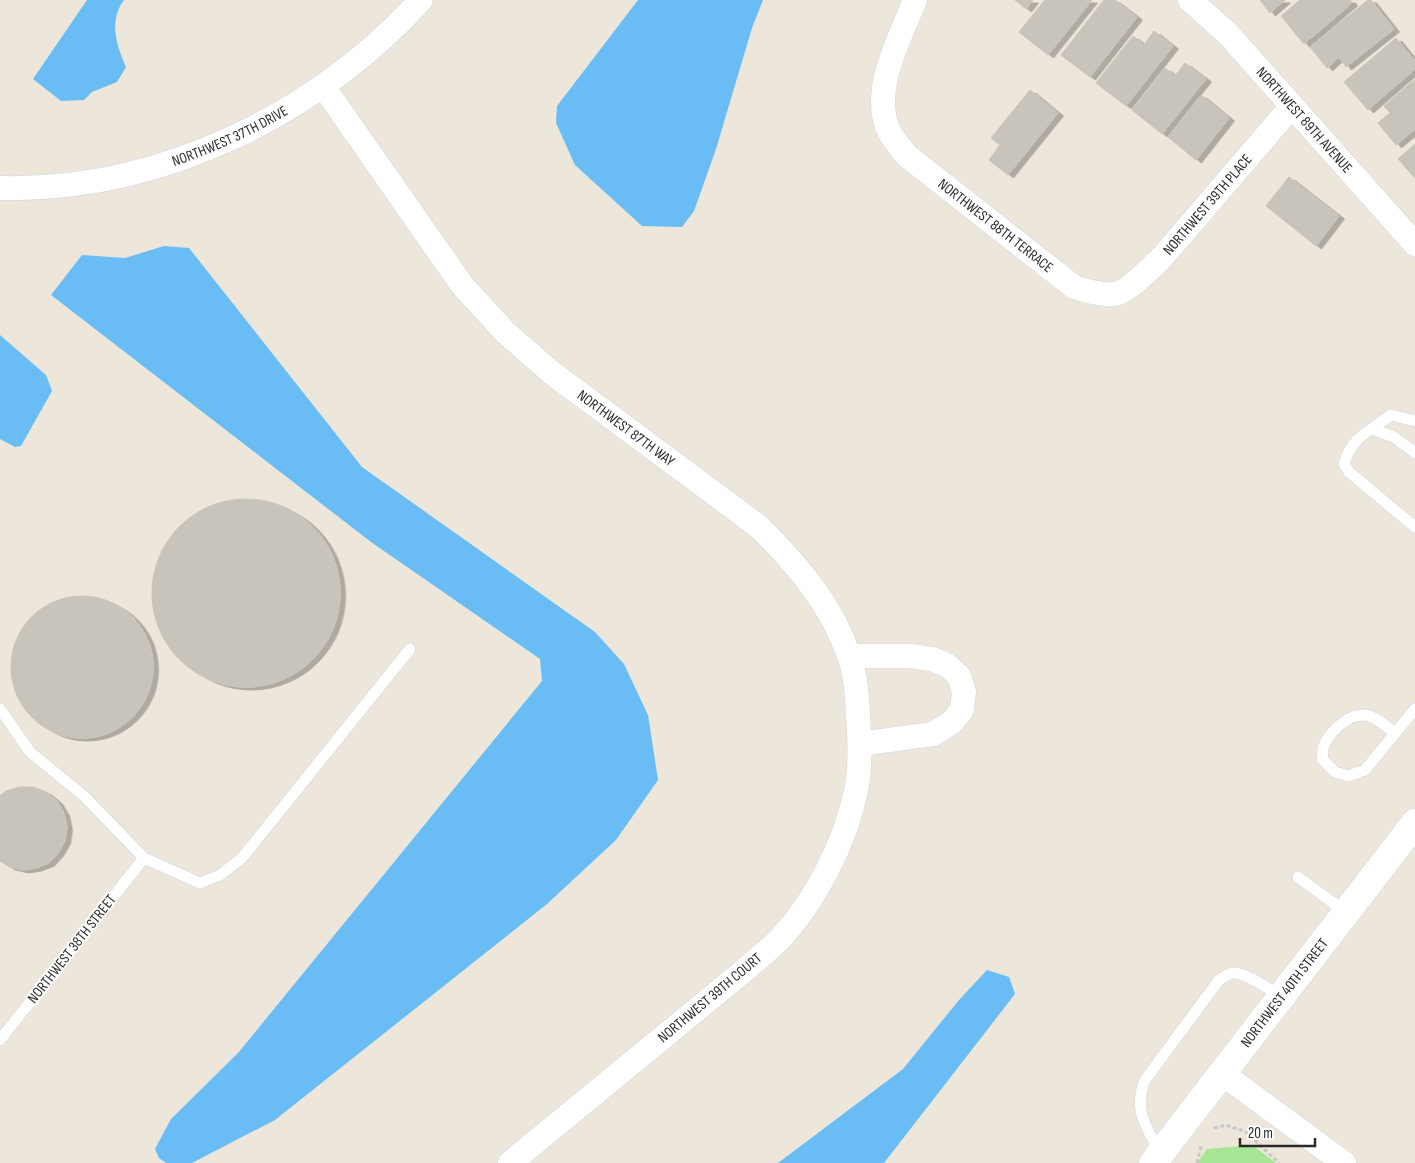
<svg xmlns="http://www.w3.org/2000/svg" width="1415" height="1163" font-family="'Sofia Sans Condensed',sans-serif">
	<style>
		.green { fill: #a6e695 }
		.water { fill: #69bdf4 }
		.building { fill: #c8c4bb; stroke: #c8c4b5; filter: url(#shadow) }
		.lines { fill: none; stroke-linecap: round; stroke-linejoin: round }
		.service-casing { stroke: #d0d2e4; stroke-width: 12 }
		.minor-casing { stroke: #d0d2e4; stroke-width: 25 }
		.tertiary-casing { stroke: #d0d2e4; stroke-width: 29 }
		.path { stroke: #c8c8c8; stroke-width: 3; stroke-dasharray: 4 2.5; stroke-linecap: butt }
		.service { stroke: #fff; stroke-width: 11 }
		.minor { stroke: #fff; stroke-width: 24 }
		.tertiary { stroke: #fff; stroke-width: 28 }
		.labels { text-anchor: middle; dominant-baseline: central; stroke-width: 4; stroke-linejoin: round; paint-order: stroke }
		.street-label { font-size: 15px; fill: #2a2a2a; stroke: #fff }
	</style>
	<defs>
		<filter id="shadow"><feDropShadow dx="5.5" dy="3" stdDeviation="0" flood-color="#0004"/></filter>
	</defs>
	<rect width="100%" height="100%" fill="#ede7db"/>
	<path class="green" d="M1252,1145L1276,1163H1197L1207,1149Z"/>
	<g class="water">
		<path d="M87,0H124C108,21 117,46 126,67L117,82L92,92L84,100L61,101L33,79Z"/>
		<path d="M638,0H763L752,28L716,149L694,211L682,227L642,226L575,165L556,123L557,106Z"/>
		<path d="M164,246L189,248L362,467L595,632L624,664L648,715L658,780L616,840L547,904L275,1120L192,1163H166L159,1158L155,1149L171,1119L238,1053L542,681L540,659L371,542L51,295L82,255L125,258Z"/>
		<path d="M0,335L46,375L52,391L21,446L15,447L0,439Z"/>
		<path d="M987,970L1009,977L1015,994L884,1163H778L903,1069L959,1000Z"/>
	</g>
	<g class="building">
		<path d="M1015,0H1033L1026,9Z"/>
		<path d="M1045,0H1092L1048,55L1019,32Z"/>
		<path d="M1104,0H1115L1137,17L1090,77L1061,55Z"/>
		<path d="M1260,0H1285L1270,13Z"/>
		<path d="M1300,0H1350L1352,3L1304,44L1281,16Z"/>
		<path d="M1368,0H1371L1394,29L1346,67L1339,57L1327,68L1310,47Z"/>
		<path d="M1154,31L1173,46L1126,106L1096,83L1133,36L1144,45Z"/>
		<path d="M1396,38L1415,61V69L1368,110L1344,82Z"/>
		<path d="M1185,63L1206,79L1162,134L1132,110L1165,68L1175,76Z"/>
		<path d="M1415,79V129L1396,145L1378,123L1390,113L1384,106Z"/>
		<path d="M1030,90L1058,113L1008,175L989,160L1000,145L991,138Z"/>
		<path d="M1201,95L1229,118L1196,160L1168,137Z"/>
		<path d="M1415,144V178L1398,159Z"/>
		<path d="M1289,177L1339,216L1316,246L1266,206Z"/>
		<circle cx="246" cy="593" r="94"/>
		<circle cx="82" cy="667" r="71"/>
		<path d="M19,787H33L46,792L57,801L64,813L67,827L65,841L58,853L49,863L36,868L23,870L10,867L0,861V796L6,791Z"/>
	</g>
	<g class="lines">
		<defs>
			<g id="service">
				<path d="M1415,421L1391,415C1371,430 1351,437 1344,464L1349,472L1415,527"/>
				<path d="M1372,429L1394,437L1415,453"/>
				<path d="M0,709L30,752L84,796L144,858L200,883L220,875L242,858L410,649"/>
				<path d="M1395,734C1387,727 1379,719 1369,716C1352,711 1332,729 1325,743C1322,748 1323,754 1322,759L1335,772L1348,776L1365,770L1415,709"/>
				<path d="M1298,877L1347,913"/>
				<path d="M0,1040L144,858"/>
				<path d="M1160,1152C1146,1127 1133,1110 1145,1080L1219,980C1224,977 1228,973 1234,973C1247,973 1270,990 1282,997"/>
			</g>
			<g id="minor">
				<path id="s1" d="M915,0C900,38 869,93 890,133C894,141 901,148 906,155L1074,287C1087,291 1100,295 1114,294C1127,293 1154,265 1164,255L1292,106"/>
				<path id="s2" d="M1190,0L1228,34L1415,244"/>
				<path id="s3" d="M323,86L462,285L505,332L552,373L758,526C796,563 832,605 849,656C856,674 857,697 858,716C860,741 861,767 856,791C845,843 816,900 780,939C770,949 757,959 746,969L510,1163"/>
				<path id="s4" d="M0,188C158,192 316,115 421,0"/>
				<path d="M850,656H911L932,659L947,665L959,676L964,692L962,710L952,722L933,734L860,744"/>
				<path d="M1223,1074L1344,1163"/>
			</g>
			<g id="tertiary">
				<path id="s5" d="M1153,1163L1415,823"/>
			</g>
		</defs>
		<use href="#service" class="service-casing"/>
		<use href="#minor" class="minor-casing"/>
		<use href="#tertiary" class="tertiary-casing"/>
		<g class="path">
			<path d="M1214,1128L1226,1125L1246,1132L1279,1163"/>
			<path d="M1197,1163L1201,1146"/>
		</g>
		<use href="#service" class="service"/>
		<use href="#minor" class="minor"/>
		<use href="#tertiary" class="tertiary"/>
	</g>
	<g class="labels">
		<g class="street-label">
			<text stroke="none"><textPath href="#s2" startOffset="166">NORTHWEST 89TH AVENUE</textPath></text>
			<text stroke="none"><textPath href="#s4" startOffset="238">NORTHWEST 37TH DRIVE</textPath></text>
			<text stroke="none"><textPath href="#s1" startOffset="552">NORTHWEST 39TH PLACE</textPath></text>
			<text stroke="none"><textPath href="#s1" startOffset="281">NORTHWEST 88TH TERRACE</textPath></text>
			<text stroke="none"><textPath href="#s3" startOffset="461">NORTHWEST 87TH WAY</textPath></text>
			<text transform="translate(72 949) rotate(-52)">NORTHWEST 38TH STREET</text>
			<text stroke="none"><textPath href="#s5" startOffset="215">NORTHWEST 40TH STREET</textPath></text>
			<text transform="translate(710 998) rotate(-40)">NORTHWEST 39TH COURT</text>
		</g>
	</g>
	<path d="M1240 1138v8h75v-8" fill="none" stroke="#2a2a2a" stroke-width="2.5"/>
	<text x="1248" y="1138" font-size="15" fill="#2a2a2a" stroke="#ffffff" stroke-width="4" paint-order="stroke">20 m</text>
</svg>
